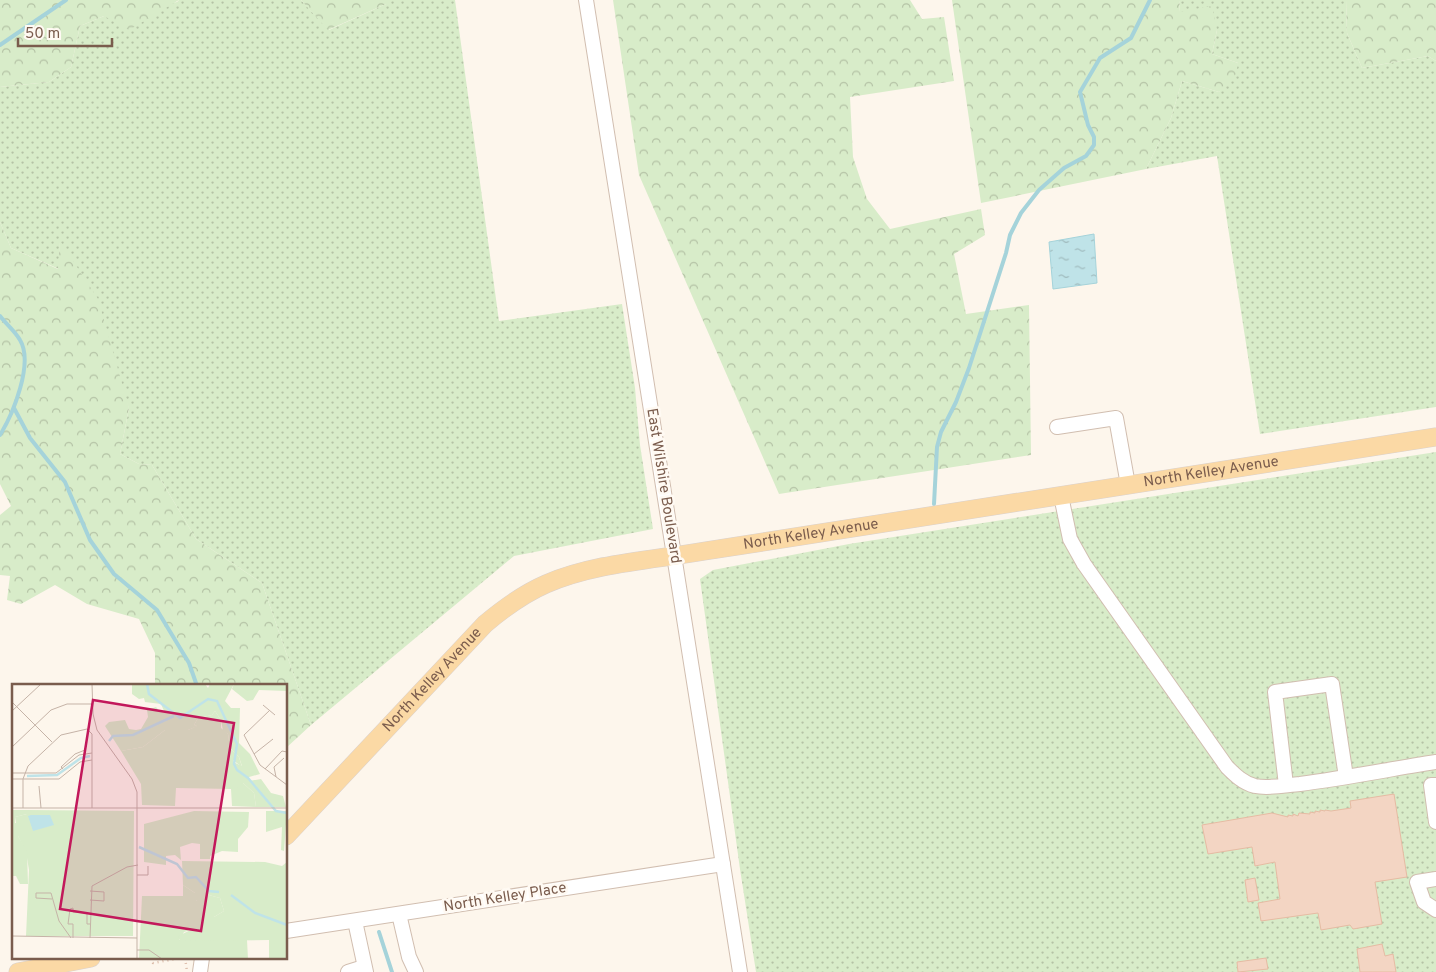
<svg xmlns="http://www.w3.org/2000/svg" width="1436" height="972" font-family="Overpass,sans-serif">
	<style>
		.grass { fill: url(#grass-dots) }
		.forest { fill: url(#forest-crowns) }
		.water { fill: url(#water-ripples); stroke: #a5d3da }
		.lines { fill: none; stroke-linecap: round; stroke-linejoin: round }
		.stream { stroke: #a5d3da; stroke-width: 4 }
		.building { fill: #f3d5c3; stroke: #e6bba3 }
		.minor-casing { stroke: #d1beb0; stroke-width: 16 }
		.major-casing { stroke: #dad1cd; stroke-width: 19 }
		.path { stroke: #d9b8a5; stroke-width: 2.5; stroke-dasharray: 1 4; stroke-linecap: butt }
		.minor { stroke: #fff; stroke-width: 14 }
		.major { stroke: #fbd9a5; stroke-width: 18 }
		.labels { text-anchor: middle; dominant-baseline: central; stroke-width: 5; stroke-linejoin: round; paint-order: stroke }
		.street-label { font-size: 15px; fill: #7a5c4d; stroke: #fffaf3 }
		.inset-river { fill: none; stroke: #bfe3e8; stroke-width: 2.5 }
		.inset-road { fill: none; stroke: #c5b3a7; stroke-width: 1 }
		.view { fill: #c2185b; fill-opacity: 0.15; stroke: #c2185b; stroke-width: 2.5 }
		.inset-edge { fill: none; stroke: #7a5c4d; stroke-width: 2.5 }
	</style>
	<defs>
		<pattern id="grass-dots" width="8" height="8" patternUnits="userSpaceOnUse" patternTransform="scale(1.25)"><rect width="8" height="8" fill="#d8ecc9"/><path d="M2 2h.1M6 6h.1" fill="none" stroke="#b4c2a5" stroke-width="1.8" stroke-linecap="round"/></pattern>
		<pattern id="forest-crowns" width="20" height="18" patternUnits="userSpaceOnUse" patternTransform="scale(1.25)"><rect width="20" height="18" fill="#d8ecc9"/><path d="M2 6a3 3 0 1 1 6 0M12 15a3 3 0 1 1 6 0" fill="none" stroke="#b4c2a5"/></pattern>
		<pattern id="water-ripples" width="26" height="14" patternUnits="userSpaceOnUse" patternTransform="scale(1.25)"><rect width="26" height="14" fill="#bfe3e8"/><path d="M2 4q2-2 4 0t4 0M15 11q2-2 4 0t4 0" fill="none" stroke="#a0bbbe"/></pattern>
	</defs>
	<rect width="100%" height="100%" fill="#fdf6ec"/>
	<g class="grass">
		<path d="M179,0H301L329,30L386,4V0H455L499,321L622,304L635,388L640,445L653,529L514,556L311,725L262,583L196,539L152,465L139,464L120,454L129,408L60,242L59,269L11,248L0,222V87L49,82L71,67L80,26L104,16L177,2Z"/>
		<path d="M1180,0H1346L1347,33L1362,68L1428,56L1436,61V407L1260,434L1217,156L1146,169L1171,118L1182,81L1219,92L1238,63L1212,54L1217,30L1179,12Z"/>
		<path d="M1436,452V972H756L740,869L700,579L713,570L849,544Z"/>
	</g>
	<g class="forest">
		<path d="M0,0H179L129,30L104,16L80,26L71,67L49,82L0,87Z"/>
		<path d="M301,0H386V4L328,30Z"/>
		<path d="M613,0H910L922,19L944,17L954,81L850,97L853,157L867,199L890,229L981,209L985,235L954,254L966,314L1029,305L1031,455L779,494L639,175Z"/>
		<path d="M952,0H1180L1179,12L1212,6L1217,30L1212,54L1238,63L1236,74L1219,92L1182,81L1171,118L1146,169L981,203Z"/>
		<path d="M1346,0H1436V61L1428,56L1362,68L1347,33Z"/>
		<path d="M0,222L11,248L58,269L60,241L98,299L129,408L120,454L139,464L152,465L196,539L262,583L311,725L286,748V686H155V653L139,619L87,604L55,585L21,604L7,600L10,576L0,575V515L11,506L0,484Z"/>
	</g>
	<path class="water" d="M1094,234L1097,283L1053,289L1049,242Z"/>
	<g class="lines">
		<g class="stream">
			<path d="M0,45L66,0"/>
			<path d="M0,316C6,324 15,331 20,340C34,363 13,414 0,435"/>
			<path d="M14,408L30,438L65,482L90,540L114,574L157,610L189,663L197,686"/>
			<path d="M934,504L937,447L941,432L956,402L969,368L1006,253L1010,235L1021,213L1039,190L1064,168L1086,156L1094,145V137L1088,125L1080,92L1100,58L1131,38L1150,0"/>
			<path d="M379,932L392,972"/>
		</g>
	</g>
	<g class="building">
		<path d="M1394,794L1407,877L1375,882L1382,924L1353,929L1350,925L1321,930L1318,913L1261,921L1258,903L1280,899L1275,862L1255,866L1252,847L1208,854L1202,825L1272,813L1288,817V815L1293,816V814L1298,816L1299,813L1310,814V812L1315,813V811L1320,812V810L1325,811V810L1331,811L1351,808L1350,801Z"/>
		<path d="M1255,878L1259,900L1248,902L1245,880Z"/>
		<path d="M1382,944L1385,956L1393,954L1396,972H1360L1357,949Z"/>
		<path d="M1266,958L1268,969L1238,972L1237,962Z"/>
	</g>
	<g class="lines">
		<defs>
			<g id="minor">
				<path d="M586,0L740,972"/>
				<path d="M1057,427L1116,418L1128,485"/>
				<path d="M1061,496L1070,539L1084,564L1227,767C1235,775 1243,783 1255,786C1269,789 1286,785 1300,784C1346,778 1391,769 1436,762"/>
				<path d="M1286,785L1275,692L1332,684L1346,777"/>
				<path d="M1436,785H1431L1436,822"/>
				<path d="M1436,879L1417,882L1424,902L1436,910"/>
				<path d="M399,914L409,957L416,972"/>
				<path d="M355,921L366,972"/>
				<path d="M286,931L723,864"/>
				<path d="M200,972L202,958"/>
				<path d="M348,972L364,967"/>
			</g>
			<g id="major">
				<path id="s1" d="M286,836L485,624C504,608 523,594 546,584C594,563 653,560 705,551L1436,437"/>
				<path d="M18,972L91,958"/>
			</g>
		</defs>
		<use href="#minor" class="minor-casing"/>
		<use href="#major" class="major-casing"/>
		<g class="path">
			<path d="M151,958L153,963L181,958"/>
			<path d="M185,958L187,971"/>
		</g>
		<use href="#minor" class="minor"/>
		<use href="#major" class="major"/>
	</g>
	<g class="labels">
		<g class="street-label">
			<text stroke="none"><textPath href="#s1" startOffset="1039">North Kelley Avenue</textPath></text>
			<text transform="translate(663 486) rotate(81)">East Wilshire Boulevard</text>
			<text stroke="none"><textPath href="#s1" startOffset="634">North Kelley Avenue</textPath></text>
			<text stroke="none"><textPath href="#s1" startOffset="214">North Kelley Avenue</textPath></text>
			<text transform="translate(505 898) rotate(-9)">North Kelley Place</text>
		</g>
	</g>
	<g transform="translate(12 684)">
		<rect width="275" height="275" fill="#fdf6ec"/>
		<path d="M222,0H275V7L247,6L241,16L235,17L220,5ZM203,27L209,36V44L216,50L218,64L227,73L230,83L221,76L222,97L231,99L242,109L244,123L220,122L219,105L164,104L163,122L130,121L129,100L109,67L131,63L153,46H176L185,42L182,41L186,34L200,31ZM15,126L122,127L121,252H14L17,186L14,168L6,152L3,133L15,130ZM171,201L183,209L184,217L193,210L208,214L212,227L202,233L186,234L181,245L172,248L167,256H235L236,275H127L130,212H171Z" fill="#d8ecc9"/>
		<path d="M120,0H193L196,4L198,0H222L213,17L219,24H228L227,59L238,70L248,90L237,93V97L249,95L259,109L271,112L274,123H244L242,109L231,99L224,104L222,97L213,95L210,86L219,77L230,82L227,73L218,64L216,50L211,47L209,36L203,27L200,31L186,34L182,41L186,42L176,46H153L131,63L109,67L93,42L97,38L113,36L117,45L124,46L129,45L136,33L135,26L144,23L148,28L152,27L149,20L133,18L132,14L127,15L120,10ZM0,126H15V130L3,133V139L11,140L6,145V152L15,167L16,200H8L4,192H0ZM182,127L237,128L236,143L226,155V168L210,167L198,172V175H188V160L180,159L168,163L169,176L163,171L154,172V181L132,178V140ZM254,127H275L272,167L269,166L270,143L254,148ZM170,177L253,178L270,182L275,178V275H257V256L168,257L166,252L181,245V235L198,230L202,233L212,227L208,214L193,210V215L183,217V209L171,201Z" fill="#d8ecc9"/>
		<path d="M19,131H38L42,141L21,147L16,132Z" fill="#bfe3e8"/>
		<path class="inset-river" d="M135,0L137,10L168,34L196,15L205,17L225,60L222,80L225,86L236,94L264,127L275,129M97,57L101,52L121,51L162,32M15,92L45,91L69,74L78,72M127,163L165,180L176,194L184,193L197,207L207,208M219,211L243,229L275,241"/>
		<path class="inset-road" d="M80,0L81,30L85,46L120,95L125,108V275M0,18L40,58M251,21L263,31M258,26L232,51L248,81L275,101M0,27L29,0M0,63L39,26L55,20H80M242,70L261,55M51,85L49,83L63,70L73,66V69M253,85L270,67L275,68M0,89H44L67,71L80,69M264,93L262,83L272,74M0,95H47L68,78L80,76M27,102L29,124M0,124H275M11,124V95L16,82L49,51L75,45L80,50V124M125,191H136V182M40,215L24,214V209H39L47,237L59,254M78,216L92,217V208L78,207M0,252L125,254M61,254V240H56L58,225L61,224V228L75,229V240H78M78,254L80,202L115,183L126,181M125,266H137L150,275"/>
		<path class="view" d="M81,16L222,39L189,247L48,225Z"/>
		<rect width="275" height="275" class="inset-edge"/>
	</g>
	<path d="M18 38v8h94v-8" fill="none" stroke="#7a5c4d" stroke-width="2.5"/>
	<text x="25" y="38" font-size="15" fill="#7a5c4d" stroke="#fffaf3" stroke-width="4" paint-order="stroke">50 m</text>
</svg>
